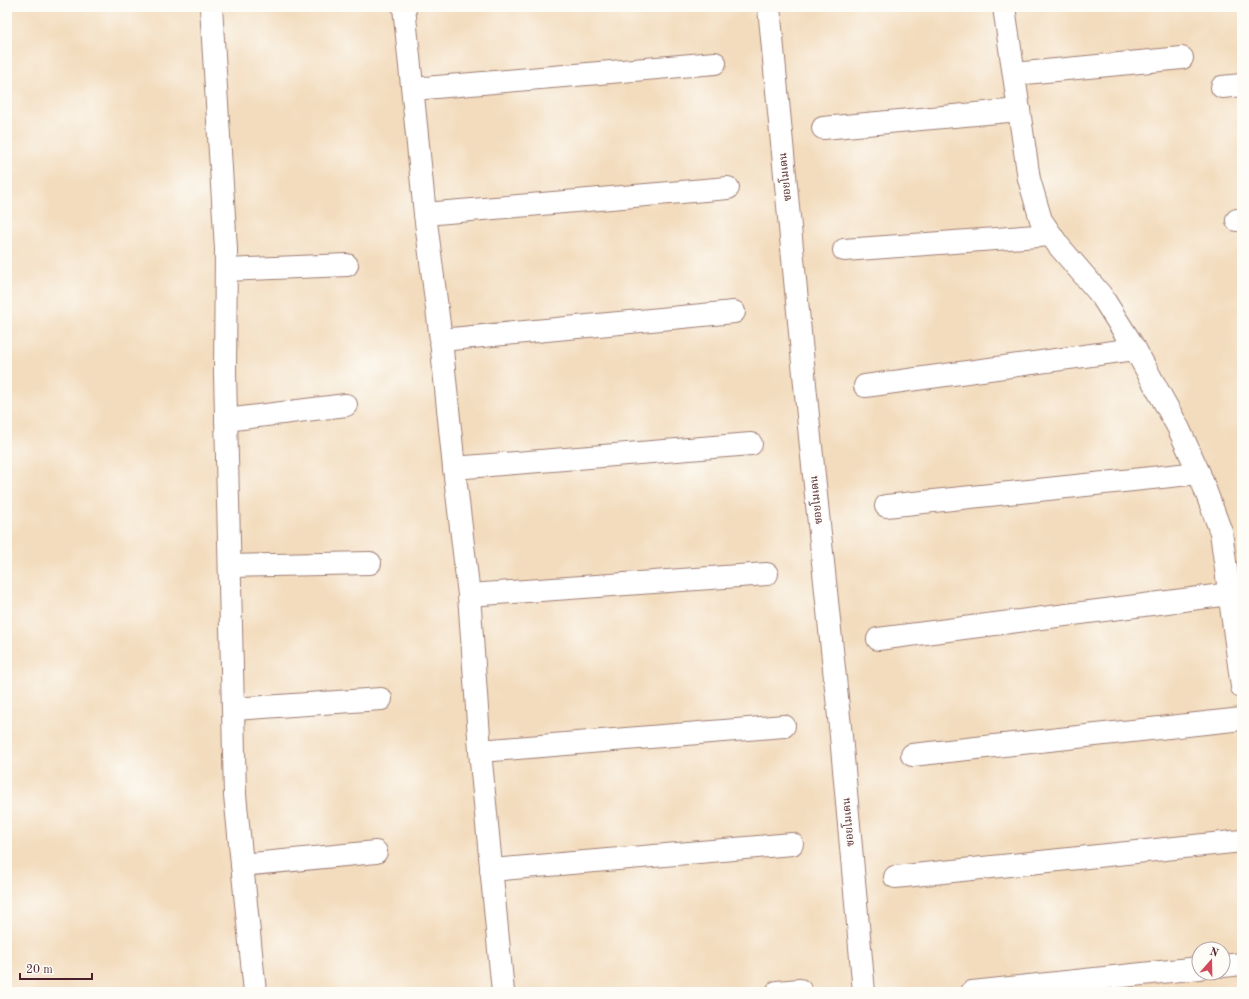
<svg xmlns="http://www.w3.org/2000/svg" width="1249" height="999" font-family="'Old Standard TT','Noto Serif Thai',serif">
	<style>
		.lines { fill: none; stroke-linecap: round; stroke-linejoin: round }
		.street-casing { stroke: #9e7e74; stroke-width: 24 }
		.street { stroke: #fff; stroke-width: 22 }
		.labels { text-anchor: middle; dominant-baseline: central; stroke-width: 3.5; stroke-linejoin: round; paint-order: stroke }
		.street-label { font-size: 11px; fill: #4a1f2b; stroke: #fdfcf7 }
	</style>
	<rect width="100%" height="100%" fill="#fdfcf7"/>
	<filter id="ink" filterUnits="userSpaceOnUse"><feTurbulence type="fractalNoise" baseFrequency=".025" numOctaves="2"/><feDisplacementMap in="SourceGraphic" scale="8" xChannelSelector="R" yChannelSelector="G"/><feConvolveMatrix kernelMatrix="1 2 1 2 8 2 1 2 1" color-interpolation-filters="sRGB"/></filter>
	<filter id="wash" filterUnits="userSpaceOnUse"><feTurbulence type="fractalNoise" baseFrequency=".012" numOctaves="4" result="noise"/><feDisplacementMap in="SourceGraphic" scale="16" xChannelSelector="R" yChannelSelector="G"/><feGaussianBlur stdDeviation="0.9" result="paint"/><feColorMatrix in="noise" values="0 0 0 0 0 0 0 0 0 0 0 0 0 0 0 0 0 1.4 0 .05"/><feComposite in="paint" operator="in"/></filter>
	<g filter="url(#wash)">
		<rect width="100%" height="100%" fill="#f3dcbd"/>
	</g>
	<g filter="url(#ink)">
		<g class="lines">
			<defs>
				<g id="street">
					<path d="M211,7L226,249L225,373L235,795L255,992"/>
					<path d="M404,7L425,214L441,340L454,468L469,595L480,751L503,992"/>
					<path d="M769,7L810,437L841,736L864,992"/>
					<path d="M1004,7L1029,179L1041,220L1058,245L1101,295L1135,349L1178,427L1199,473L1221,532L1242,687"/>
					<path d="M1014,74L1182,58"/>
					<path d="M1222,87L1242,85"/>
					<path d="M413,89L715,63"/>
					<path d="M823,128L1019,110"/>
					<path d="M425,214L728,188"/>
					<path d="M1237,220H1242"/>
					<path d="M844,250L1051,235"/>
					<path d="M226,270L347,265"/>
					<path d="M441,340L734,312"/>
					<path d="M865,386L1135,349"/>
					<path d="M226,420L346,405"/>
					<path d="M454,468L751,444"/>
					<path d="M886,506L1199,473"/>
					<path d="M230,566L370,563"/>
					<path d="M469,595L767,574"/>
					<path d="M878,639L1230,594"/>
					<path d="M233,709L381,699"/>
					<path d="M480,751L784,726"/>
					<path d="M912,755L1242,719"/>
					<path d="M242,865L376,852"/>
					<path d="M491,870L792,844"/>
					<path d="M895,877L1242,841"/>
					<path d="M1223,966L1242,964"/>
					<path d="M777,992L800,990"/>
					<path d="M972,992L1199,968"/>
				</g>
			</defs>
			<use href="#street" class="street-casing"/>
			<use href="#street" class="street"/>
		</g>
	</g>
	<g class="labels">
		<g class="street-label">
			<text transform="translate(786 177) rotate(-96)">ซอยโมเดน</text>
			<text transform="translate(817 500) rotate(-96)">ซอยโมเดน</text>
			<text transform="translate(849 822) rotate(-95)">ซอยโมเดน</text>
		</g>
	</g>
	<rect width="1249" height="999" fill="none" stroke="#fdfcf7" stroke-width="24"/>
	<g transform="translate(1211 961) rotate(20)"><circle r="19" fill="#fdfcf7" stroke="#b5a4a5"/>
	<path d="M0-3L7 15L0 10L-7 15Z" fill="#d1495b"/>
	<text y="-6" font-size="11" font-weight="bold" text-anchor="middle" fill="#4a1f2b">N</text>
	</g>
	<path d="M20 973v6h72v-6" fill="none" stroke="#4a1f2b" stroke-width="2"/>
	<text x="26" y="973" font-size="12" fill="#4a1f2b" stroke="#fdfcf7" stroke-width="3" paint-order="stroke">20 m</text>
</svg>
